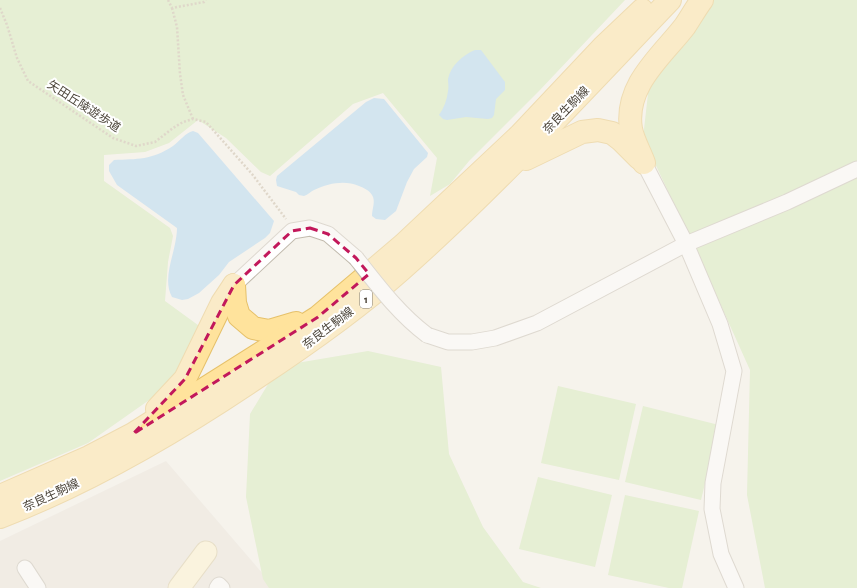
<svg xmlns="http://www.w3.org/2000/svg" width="857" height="588" font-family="'Alegreya Sans','Noto Sans JP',sans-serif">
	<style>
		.residential { fill: #eae5da }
		.green { fill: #d2eab5 }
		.water { fill: #a9d4f2 }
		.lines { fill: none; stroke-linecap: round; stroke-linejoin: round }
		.street-casing { stroke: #c2bbae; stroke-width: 17 }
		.secondary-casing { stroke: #d6c79b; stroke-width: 23 }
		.primary-casing { stroke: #e6c16a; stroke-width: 24 }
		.path { stroke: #c4b79f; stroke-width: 2.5; stroke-dasharray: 2 2; stroke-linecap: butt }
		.street { stroke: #fff; stroke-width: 15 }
		.secondary { stroke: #fff3cd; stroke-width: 21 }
		.primary { stroke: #ffe39c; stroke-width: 22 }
		.street-bridge-casing { stroke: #c2bbae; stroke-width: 17; stroke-linecap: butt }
		.street-bridge { stroke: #fff; stroke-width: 15 }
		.marked { fill: none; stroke: #c2185b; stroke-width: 3; stroke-dasharray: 8 5; stroke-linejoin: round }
		.labels { text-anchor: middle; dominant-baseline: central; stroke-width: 4; stroke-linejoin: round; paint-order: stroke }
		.shield { fill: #fff; stroke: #817c74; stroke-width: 1 }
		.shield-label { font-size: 11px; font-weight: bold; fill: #4b4439 }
		.street-label { font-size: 12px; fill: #4b4439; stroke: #fff }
	</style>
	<rect width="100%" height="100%" fill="#f6f3ec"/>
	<path class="residential" d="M166,461L275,588H0V541Z"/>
	<g class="green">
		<path d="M0,0H625L539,91L469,161L450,184L430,196L437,158L383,93L353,104L270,176L261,172L226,138L198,120L169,143L145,152L104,155V181L170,228L173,236L168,262L165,301L202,328L185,368L162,391L88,443L0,481Z"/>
		<path d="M711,0H857V588H765L747,495L750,370L700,259L643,138L649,85Z"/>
		<path d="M368,351L441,367L449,454L483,527L523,582L541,588H269L263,579L246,497L250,414L279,366Z"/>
		<path d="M558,386L636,404L619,480L541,463Z"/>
		<path d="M643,406L719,425L701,500L625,482Z"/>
		<path d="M538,477L612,495L595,567L519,549Z"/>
		<path d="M625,495L699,511L682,588H669L608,575Z"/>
	</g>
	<g class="water">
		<path d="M475,50H481L505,82V90L496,99L494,115L492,118L488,119L466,117L447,120L443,119L439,115C444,108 447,100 448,91C449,87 448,83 448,79C451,65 463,55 475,50Z"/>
		<path d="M374,98L384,99L428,153L427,157L414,169L407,182L396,211L385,220L376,219L372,216C372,209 376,201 372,195C369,190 364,188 359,186C345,180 329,183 314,190C311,191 308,195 304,196L299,195L296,192L277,186L276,180L277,176L366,102Z"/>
		<path d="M193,131L198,133L274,221L270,233L265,238L229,262L219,275L199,293L188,299L182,300L172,297C163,281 172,260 175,244C176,239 177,233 177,228L117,185L109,171V165L114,160C137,159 152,160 173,146C180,141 185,133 193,131Z"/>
	</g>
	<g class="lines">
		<defs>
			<g id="street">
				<path d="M644,163L686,244L720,324L734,371L713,483L712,509L721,554L736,588"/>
				<path d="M234,285L292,231L310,228L328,234L356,258"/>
				<path d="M427,335L448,342H472L495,338L537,323L686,244L787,202L857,169"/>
				<path d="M25,568L38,588"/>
				<path d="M217,588L219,585L222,588"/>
			</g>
			<path id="secondary" d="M179,588L206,552"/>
			<g id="primary">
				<path d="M526,159L582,132L598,130L612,133L621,140L639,158"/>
				<path d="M644,163C640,152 633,140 631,129C624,85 662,56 685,26C691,17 696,8 702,0"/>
				<path d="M234,285L235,303L239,316L253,328L269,331L296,323"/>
				<path d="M157,409L185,379L222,303L234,285"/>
				<path d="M0,496L89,457L133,434L318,317L403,245L520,135L603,47L642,10"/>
				<path d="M0,517C91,482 176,432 256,378C306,345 356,310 401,270C496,186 582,92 670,0"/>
			</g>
		</defs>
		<use href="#street" class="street-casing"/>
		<use href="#secondary" class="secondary-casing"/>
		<use href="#primary" class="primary-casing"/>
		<g class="path">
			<path d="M168,0L172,8L204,2L206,0"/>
			<path d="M0,8L7,25L17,58L28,81L113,138L136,146L155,142L173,128L183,122L193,119L206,122L252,174L286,219"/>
			<path d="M172,8L177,27L180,74L183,95L193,119"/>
		</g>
		<use href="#street" class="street"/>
		<use href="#secondary" class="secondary"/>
		<use href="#primary" class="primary"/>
		<defs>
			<path id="street-bridge" d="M356,258C378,286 399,314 427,335"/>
		</defs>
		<use href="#street-bridge" class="street-bridge-casing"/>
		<use href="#street-bridge" class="street-bridge"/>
	</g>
	<path d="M0 0H857V588H0ZM310,228L328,234L356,258L369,274L318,317L133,434L185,379L234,285L292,231Z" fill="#f6f3ec" fill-opacity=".55" fill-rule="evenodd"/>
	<path class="marked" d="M310,228L328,234L356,258L369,274L318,317L133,434L185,379L234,285L292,231Z"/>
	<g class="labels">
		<rect class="shield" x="360" y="290" width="12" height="18" rx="3"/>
		<g class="shield-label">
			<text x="366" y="299">1</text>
		</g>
		<g class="street-label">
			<text transform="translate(84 106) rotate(33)">矢田丘陵遊歩道</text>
			<text transform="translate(566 110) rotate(-46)">奈良生駒線</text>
			<text transform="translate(328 328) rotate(-37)">奈良生駒線</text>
			<text transform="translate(51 495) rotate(-25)">奈良生駒線</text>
		</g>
	</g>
</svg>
